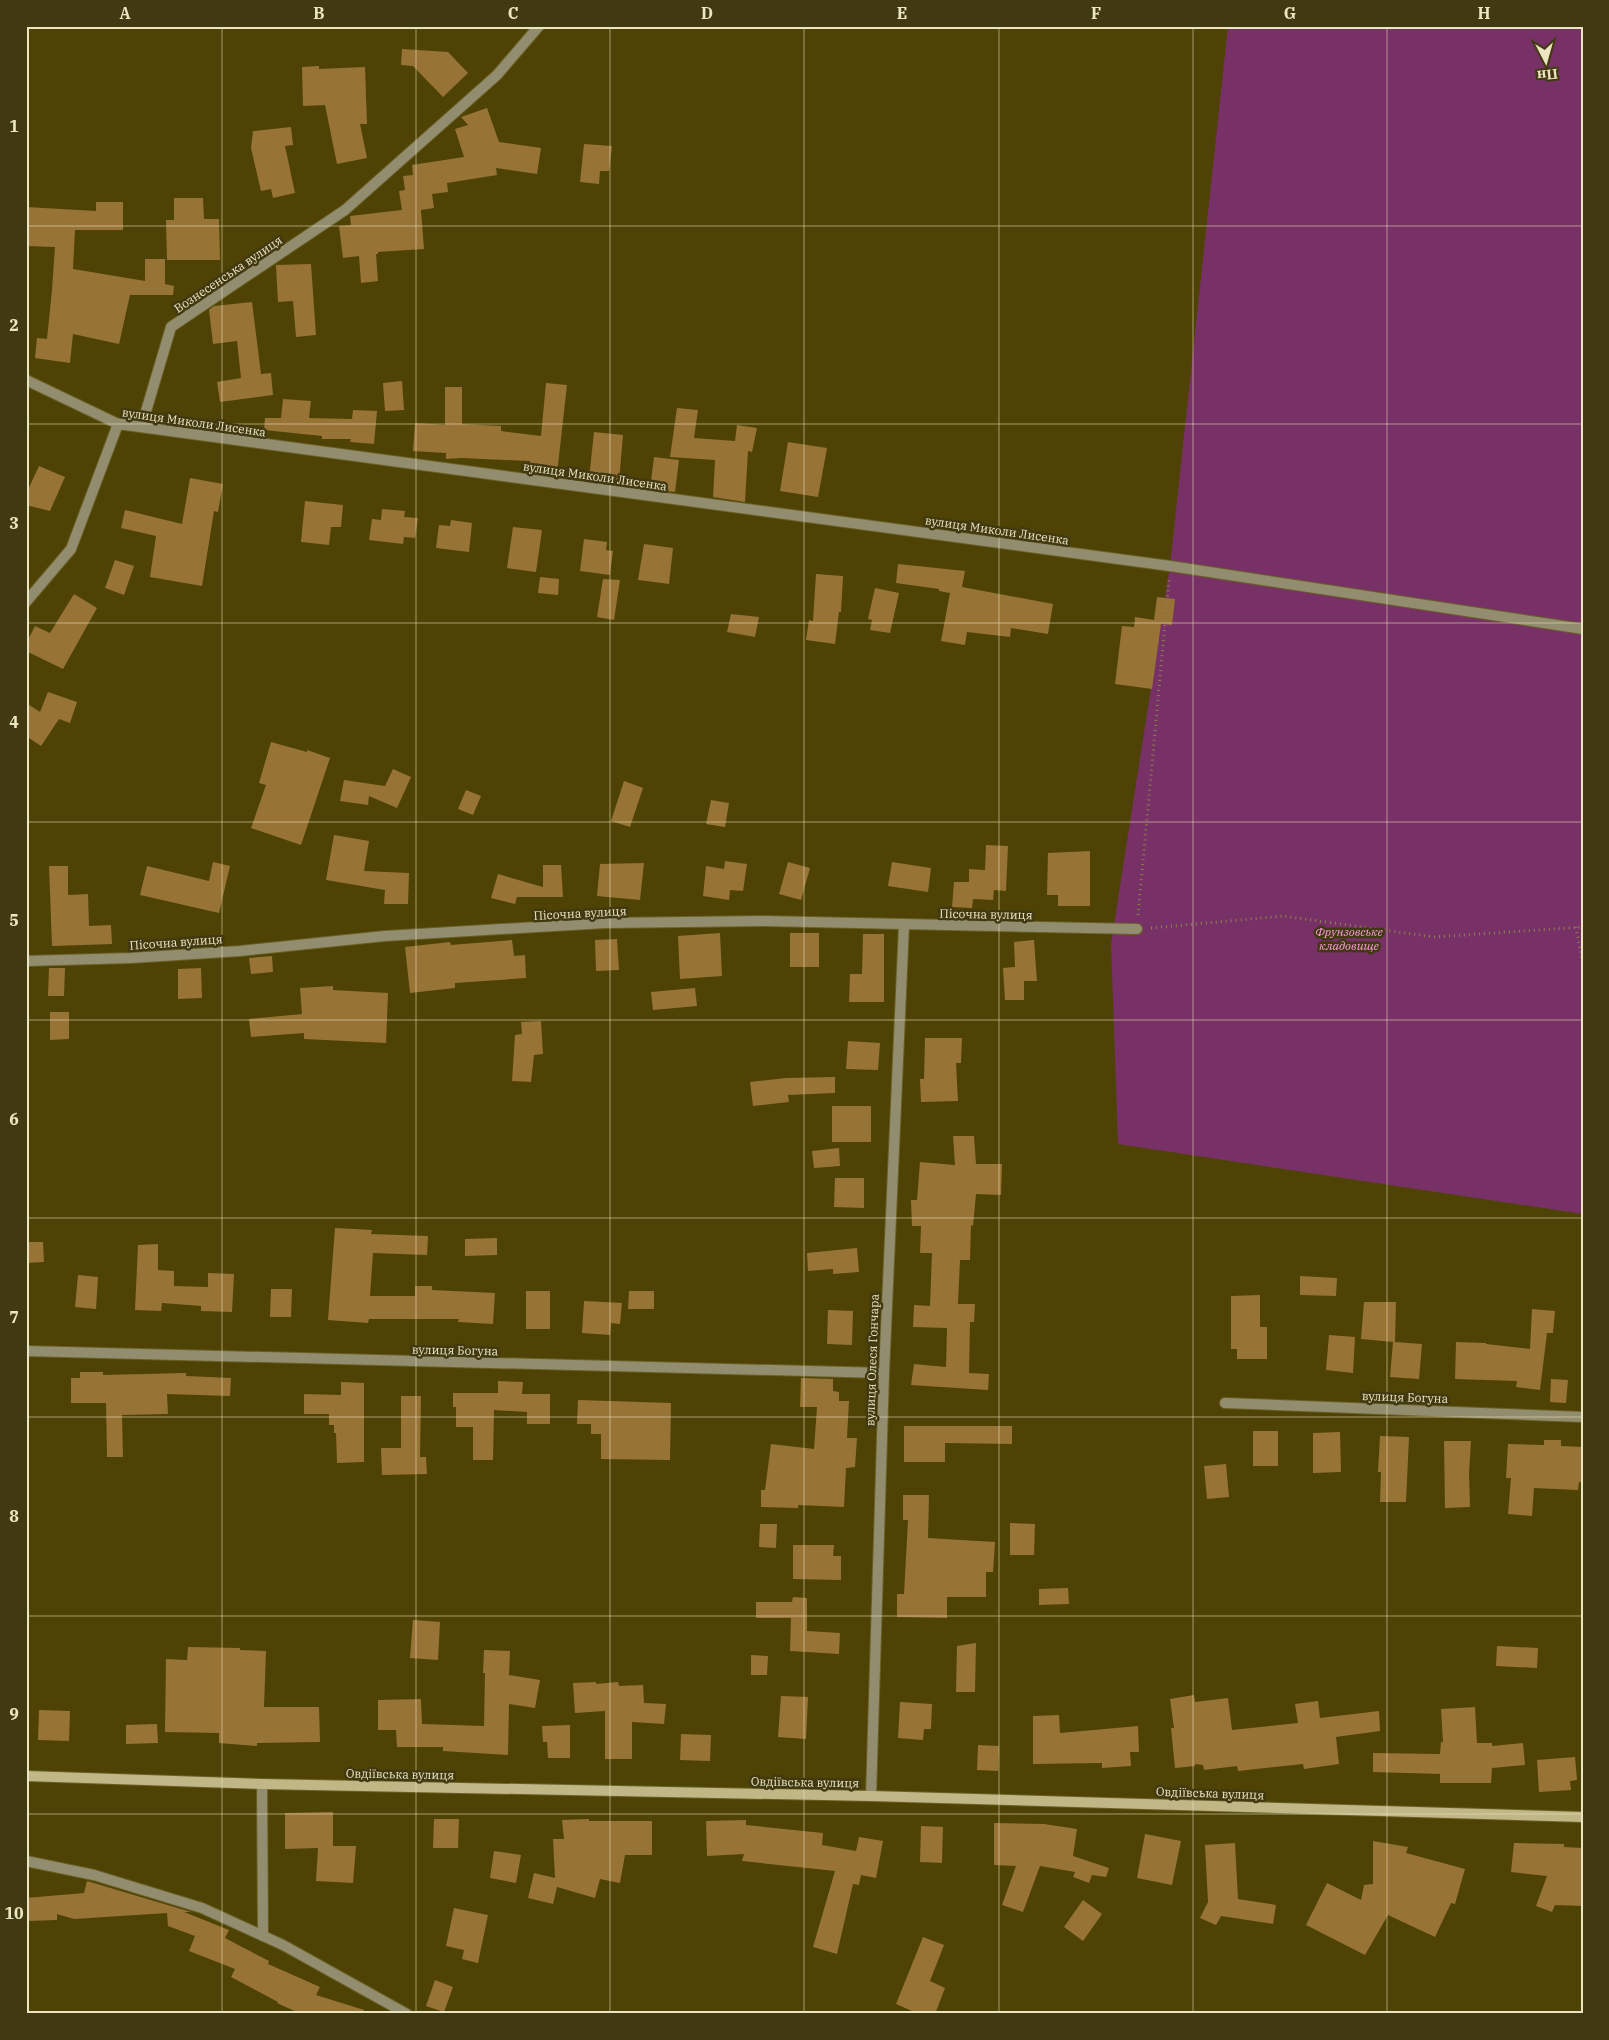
<svg xmlns="http://www.w3.org/2000/svg" width="1609" height="2040" font-family="'IBM Plex Serif',serif">
	<style>
		.green { fill: #783167 }
		.building { fill: #987336 }
		.lines { fill: none; stroke-linecap: round; stroke-linejoin: round }
		.lane-casing { stroke: #6a6026; stroke-width: 12 }
		.street-casing { stroke: #6a6026; stroke-width: 12 }
		.secondary-casing { stroke: #6a6026; stroke-width: 12 }
		.path { stroke: #8b824d; stroke-width: 3; stroke-dasharray: 1 4; stroke-linecap: butt }
		.lane { stroke: #938d6f; stroke-width: 10 }
		.street { stroke: #938d6f; stroke-width: 10 }
		.secondary { stroke: #c0b686; stroke-width: 10 }
		.grid { fill: none; stroke: #ece5c1; stroke-width: 1; stroke-opacity: 0.55 }
		.labels { text-anchor: middle; dominant-baseline: central; stroke-width: 5; stroke-linejoin: round; paint-order: stroke }
		.street-label { font-size: 12px; fill: #ece5c1; stroke: #413911 }
		.park-label { font-size: 12px; font-style: italic; fill: #fe9be2; stroke: #413911 }
		.neatline { fill: none; stroke: #ece5c1; stroke-width: 2 }
		.grid-label { font-size: 16px; text-anchor: middle; font-weight: bold; fill: #ece5c1 }
	</style>
	<rect width="100%" height="100%" fill="#4e4304"/>
	<path class="green" d="M1228,26H1583V1214L1118,1144L1111,944L1170,566Z"/>
	<g class="building">
		<path d="M402,49L448,52L468,73L443,97L413,66L401,65Z"/>
		<path d="M319,66V69L365,67L367,124H360L367,158L337,164L325,105L303,106L302,67Z"/>
		<path d="M487,108L499,142L541,148L537,174L496,168L497,175L447,183L448,192L432,194L434,208L421,210L424,249L378,252V254H376L378,281L361,283L359,256L343,258L339,226L351,225L350,216L402,210L399,191L405,190L403,176L413,175L412,165L464,157L455,129L468,125L461,117Z"/>
		<path d="M291,127L293,145L285,146L295,193L273,198L271,189L261,191L251,148L253,131Z"/>
		<path d="M584,144L612,146L609,171H600L599,184L580,182Z"/>
		<path d="M174,198H203L204,219H219L220,260H167L166,220H174Z"/>
		<path d="M96,202H123V230H75L73,269L145,281V259H165V284L174,286L173,295H130L119,344L73,334L70,363L35,358L37,338L47,339L52,290L55,247L26,246V207L96,211Z"/>
		<path d="M311,264L316,335L296,337L293,301L278,302L276,265Z"/>
		<path d="M252,302L261,374L271,373L273,395L220,402L217,382L241,378L237,341L213,344L209,310L214,306Z"/>
		<path d="M402,381L404,410L385,411L383,383Z"/>
		<path d="M546,383L567,385L557,474L529,471L530,461L461,458L446,459V453L413,451L415,423L445,425V387H462V424L501,426V431L541,436Z"/>
		<path d="M283,399L311,401L309,418L352,419L353,410L377,411L374,444L350,442L351,439H322V436L264,430L265,418H281Z"/>
		<path d="M677,408L698,410L694,438L735,441L737,425L757,428L752,452L748,451L745,502L713,497L715,460L670,457Z"/>
		<path d="M594,432L623,435L619,482L589,479Z"/>
		<path d="M788,442L827,448L818,497L780,491Z"/>
		<path d="M654,457L679,460L675,492L650,489Z"/>
		<path d="M39,466L65,477L50,511L26,505V494Z"/>
		<path d="M190,478L223,484L218,512L214,511L202,586L150,577L156,536L121,528L125,510L182,524Z"/>
		<path d="M305,501L343,505L341,527H331L329,545L301,542Z"/>
		<path d="M382,509L405,511L404,517L418,518L415,538L404,537L403,544L369,540L372,519L381,520Z"/>
		<path d="M451,520L472,523L469,552L436,548L439,525L450,526Z"/>
		<path d="M513,527L542,530L536,572L507,568Z"/>
		<path d="M584,539L607,542L606,550L613,551L610,575L580,571Z"/>
		<path d="M644,544L673,548L669,584L638,580Z"/>
		<path d="M115,560L134,566L124,595L105,588Z"/>
		<path d="M898,564L965,571L962,587L1053,604L1048,634L1011,628L1010,637L967,632L965,645L941,641L950,593L939,591V589L896,583Z"/>
		<path d="M816,574L843,576L841,612H839L835,644L806,640L809,620L813,621Z"/>
		<path d="M540,577L559,579L558,595L538,593Z"/>
		<path d="M603,579L620,580L614,620L597,617Z"/>
		<path d="M875,588L899,593L890,633L870,630L872,620L868,619Z"/>
		<path d="M74,594L97,608L63,669L26,651V644L35,626L50,633Z"/>
		<path d="M1157,597L1175,599L1172,625L1161,624L1152,689L1115,684L1122,626L1134,627L1135,617L1154,620Z"/>
		<path d="M731,614L759,617L755,637L727,632Z"/>
		<path d="M48,692L77,702L70,723L59,719L41,746L26,736V703L40,712Z"/>
		<path d="M271,742L307,752V750L330,758L301,845L251,828L266,785L259,783Z"/>
		<path d="M393,769L411,777L397,808L369,796L368,805L340,801L344,780L385,786Z"/>
		<path d="M624,781L643,788L630,827L611,821Z"/>
		<path d="M466,790L481,796L473,815L458,809Z"/>
		<path d="M711,800L729,803L725,827L706,824Z"/>
		<path d="M334,835L369,841L364,871L409,873L408,904H384L385,890L326,880Z"/>
		<path d="M986,845L1008,846L1006,891L994,890L993,900L973,899L972,908L952,907L954,882H969V869L985,870Z"/>
		<path d="M1090,851V906H1058V895H1047L1048,853Z"/>
		<path d="M725,861L747,864L743,891L730,890L729,900L703,896L706,866L724,869Z"/>
		<path d="M213,862L230,866L219,913L140,895L147,866L209,881Z"/>
		<path d="M788,862L810,868L801,900L779,894Z"/>
		<path d="M892,862L931,868L928,892L888,886Z"/>
		<path d="M644,863L640,900L597,896L600,864Z"/>
		<path d="M543,865H561L563,897H517L515,904L491,898L498,874L543,887Z"/>
		<path d="M49,866H68V895L88,894L89,926L111,925L112,944L52,946Z"/>
		<path d="M720,933L722,976L680,979L678,936Z"/>
		<rect x="790" y="933" width="29" height="34"/>
		<path d="M863,934H884V1002H849L850,974H862Z"/>
		<path d="M617,939L619,970L596,971L595,940Z"/>
		<path d="M512,940L514,956L525,955L526,978L455,983V988L410,993L405,947L450,942L451,945Z"/>
		<path d="M1034,940L1037,981H1024V1000H1005L1003,968L1015,967L1014,942Z"/>
		<path d="M272,956L273,972L251,974L249,958Z"/>
		<path d="M49,968H65L64,996H48Z"/>
		<path d="M201,968L202,998L178,999V969Z"/>
		<path d="M333,986V990L388,993L386,1043L304,1039V1033L251,1037L249,1019L302,1014L300,988Z"/>
		<path d="M695,988L697,1006L653,1010L651,992Z"/>
		<path d="M50,1012H69V1039L50,1040Z"/>
		<path d="M541,1021L543,1054L534,1055L531,1082L512,1081L515,1035L522,1034L521,1022Z"/>
		<path d="M925,1038H962L961,1063H956L958,1101L921,1102L920,1079H924Z"/>
		<path d="M848,1041L880,1043L878,1070L846,1069Z"/>
		<path d="M835,1077V1093L788,1095L789,1102L753,1106L750,1082L786,1078Z"/>
		<rect x="832" y="1106" width="39" height="36"/>
		<path d="M953,1136H974L976,1164H1002L1001,1195L976,1194L973,1226L971,1225L970,1260H960L958,1304H975L974,1322H970L969,1373L989,1374L988,1390L911,1385L914,1364L946,1367L947,1328L913,1327L914,1305L930,1306L932,1253H920L921,1226H912L911,1200H917L920,1162L955,1165Z"/>
		<path d="M839,1148L840,1166L814,1168L812,1151Z"/>
		<path d="M835,1178H864V1208L834,1207Z"/>
		<path d="M335,1228L372,1230L371,1234L428,1236L427,1255L373,1253L370,1296H415V1286H432V1290L495,1293L493,1324L458,1322L459,1319H369L368,1323L328,1320Z"/>
		<path d="M497,1238V1255L465,1256V1239Z"/>
		<path d="M26,1242H43L44,1262L26,1263Z"/>
		<path d="M158,1244V1270L174,1271V1286L208,1287V1273L234,1274L232,1312L201,1311V1306L162,1303L161,1311L135,1310L138,1245Z"/>
		<path d="M857,1248L859,1272L833,1274V1269L808,1271L807,1253Z"/>
		<path d="M78,1275L98,1277L96,1309L75,1307Z"/>
		<path d="M1300,1276L1337,1278L1336,1296L1300,1295Z"/>
		<path d="M271,1289H292L291,1317H270Z"/>
		<rect x="526" y="1291" width="24" height="38"/>
		<path d="M629,1291H654V1309H628Z"/>
		<path d="M1260,1295V1327H1267V1359H1237V1349H1231V1296Z"/>
		<path d="M584,1301L622,1303L620,1324L611,1323L610,1335L582,1333Z"/>
		<path d="M1364,1302H1396L1395,1342L1422,1344L1419,1379L1390,1377L1393,1342L1361,1339Z"/>
		<path d="M1532,1309L1555,1311L1553,1333H1547L1540,1390L1516,1387L1517,1381L1455,1379L1456,1342L1486,1343V1344L1530,1349Z"/>
		<path d="M828,1310L853,1311L852,1345L827,1344Z"/>
		<path d="M1329,1335L1355,1337L1353,1373L1326,1370Z"/>
		<path d="M80,1372H103V1375L186,1373V1376L231,1378L230,1396L167,1394L168,1414L122,1415L123,1457H107L106,1403H71V1378H80Z"/>
		<path d="M801,1378L833,1379V1391L839,1392V1401H849L847,1438H857L855,1467L846,1468L844,1507L798,1505V1508L761,1507V1490H765L771,1444L814,1449L817,1407H800Z"/>
		<path d="M1551,1379L1568,1380L1566,1403L1550,1402Z"/>
		<path d="M498,1381L523,1382L522,1394H550V1424H527V1412L494,1410L493,1460H473V1427H456V1407H453V1393H498Z"/>
		<path d="M341,1382L364,1383V1462L337,1463L336,1433H334V1425H329V1414H304V1394L341,1395Z"/>
		<path d="M401,1396H421L420,1457H426L427,1474L382,1475L381,1448H401Z"/>
		<path d="M578,1400L671,1403L670,1460L601,1459V1434H591V1424H577Z"/>
		<path d="M904,1426H1012V1444L945,1443V1462H904Z"/>
		<rect x="1253" y="1431" width="25" height="35"/>
		<path d="M1340,1432L1341,1472L1313,1473V1433Z"/>
		<path d="M1380,1436L1409,1437L1406,1502H1380L1381,1472H1378Z"/>
		<path d="M1544,1440H1561V1446L1583,1447V1482H1579L1578,1490L1534,1488L1532,1516L1508,1514L1511,1478H1506L1508,1444L1544,1445Z"/>
		<path d="M1444,1441H1471L1469,1473L1470,1507L1445,1508Z"/>
		<path d="M1226,1464L1229,1497L1207,1499L1204,1466Z"/>
		<path d="M903,1495H929L928,1538L995,1542L993,1572H986V1597H947V1618L897,1617V1594H904L908,1520H903Z"/>
		<path d="M1010,1523L1035,1524L1034,1555H1010Z"/>
		<path d="M760,1524H777L776,1548L759,1547Z"/>
		<path d="M793,1545H834L833,1556H841V1580L793,1579Z"/>
		<path d="M1068,1588L1069,1604L1039,1605V1589Z"/>
		<path d="M793,1597L807,1598V1631L840,1633L839,1654L790,1651L791,1618H756V1602H792Z"/>
		<path d="M413,1620L440,1622L438,1660L410,1658Z"/>
		<path d="M976,1643L975,1692H956L957,1646Z"/>
		<path d="M1497,1646L1538,1648L1537,1668L1496,1666Z"/>
		<path d="M188,1647L240,1648V1650L266,1651L264,1707H319L320,1742L257,1743V1746L219,1743V1733L165,1732L166,1659L187,1660Z"/>
		<path d="M484,1650L510,1651L509,1675L540,1680L535,1708L509,1704L508,1755L443,1751V1747H397L396,1730H378V1700L421,1699L422,1724L484,1726L485,1673H483Z"/>
		<path d="M751,1655L768,1656L767,1675H751Z"/>
		<path d="M596,1682V1684L618,1682L619,1686L643,1685L644,1703L666,1704L664,1724L632,1722V1759H605V1711L575,1713L573,1683Z"/>
		<path d="M1194,1695L1195,1702L1228,1698L1232,1730L1298,1723L1295,1704L1318,1701L1320,1718L1379,1711L1380,1731L1336,1737L1339,1764L1304,1769L1303,1764L1238,1771L1237,1766L1204,1770L1203,1765L1195,1764V1766L1175,1768L1171,1728H1174L1170,1699Z"/>
		<path d="M781,1696L808,1697L806,1739L778,1737Z"/>
		<path d="M900,1702L932,1704L931,1729H924L923,1740L898,1738Z"/>
		<path d="M1475,1707L1477,1743H1492V1746L1523,1743L1525,1765L1492,1768L1491,1783H1440V1774L1373,1772V1753L1440,1754L1441,1742H1443L1441,1709Z"/>
		<path d="M39,1710L70,1711L69,1741L38,1740Z"/>
		<path d="M1059,1715L1060,1733L1138,1726L1139,1752H1130L1131,1766L1102,1768V1763L1033,1764V1716Z"/>
		<path d="M157,1724L158,1743L126,1744V1725Z"/>
		<path d="M570,1725V1758H548L547,1742H543L542,1726Z"/>
		<path d="M681,1734L711,1735L710,1761L680,1760Z"/>
		<path d="M978,1745L999,1746L998,1771L977,1770Z"/>
		<path d="M1575,1757L1577,1780L1570,1781L1571,1790L1539,1792L1537,1760Z"/>
		<path d="M333,1812V1846H356L353,1883L316,1881L318,1848L285,1849V1813Z"/>
		<path d="M434,1819H459L458,1848H433Z"/>
		<path d="M589,1819V1821H652V1855H625L620,1883L600,1879L595,1898L557,1887L553,1904L528,1898L534,1873L555,1878L553,1839H564L562,1820Z"/>
		<path d="M746,1820V1825L823,1833L822,1845L856,1851L859,1837L883,1841L876,1878L861,1875L859,1885L853,1884L837,1954L813,1947L835,1871L742,1861L744,1854L707,1856L706,1821Z"/>
		<path d="M994,1823L1044,1824L1077,1829L1073,1856L1109,1868L1106,1877L1092,1875L1089,1883L1073,1877L1075,1872L1040,1866L1023,1912L1002,1905L1016,1866L994,1865Z"/>
		<path d="M921,1826L943,1827L942,1863L920,1862Z"/>
		<path d="M1145,1834L1181,1841L1172,1885L1137,1878Z"/>
		<path d="M1373,1841L1408,1847L1406,1853L1465,1869L1455,1904L1451,1903L1435,1937L1388,1915L1365,1955L1306,1925L1327,1883L1361,1900L1364,1885L1373,1884Z"/>
		<path d="M1235,1843L1238,1899L1276,1905L1273,1924L1221,1916L1216,1925L1200,1918L1208,1902L1205,1845Z"/>
		<path d="M1514,1843L1564,1844V1847L1583,1848V1906L1555,1905L1552,1912L1536,1906L1547,1876L1511,1872Z"/>
		<path d="M494,1851L521,1855L516,1883L490,1878Z"/>
		<path d="M87,1881L191,1912H184L229,1930L225,1938L269,1961L268,1964L320,1987L316,1995L364,2010L363,2014H301L277,2003L278,2002L231,1977L235,1969L189,1951L195,1936L168,1926L167,1913L74,1919L57,1914V1920L26,1921V1898L84,1893Z"/>
		<path d="M1083,1900L1102,1914L1083,1941L1064,1927Z"/>
		<path d="M454,1908L488,1915L478,1963L462,1959L464,1950L446,1946Z"/>
		<path d="M923,1937L944,1945L930,1981L945,1988L935,2014H919L896,2004Z"/>
		<path d="M435,1980L453,1987L444,2012L426,2006Z"/>
	</g>
	<g class="lines">
		<defs>
			<path id="lane" d="M1170,566L1583,629"/>
			<g id="street">
				<path d="M26,380L118,424L1170,566"/>
				<path d="M26,602L71,549L118,424L144,418L171,327L345,210L497,75L539,26"/>
				<path d="M26,961L131,958L240,951L385,936L605,923L764,921L1137,929"/>
				<path d="M26,1351L884,1373"/>
				<path d="M1225,1403L1583,1417"/>
				<path d="M262,1784L263,1936"/>
				<path d="M871,1796L884,1373L904,925"/>
				<path d="M26,1861L94,1875L202,1908L283,1945L407,2014"/>
			</g>
			<path id="secondary" d="M26,1776L262,1784L871,1796L1583,1817"/>
		</defs>
		<use href="#lane" class="lane-casing"/>
		<use href="#street" class="street-casing"/>
		<use href="#secondary" class="secondary-casing"/>
		<g class="path">
			<path d="M1138,915L1169,580"/>
			<path d="M1576,927L1583,965"/>
			<path d="M1151,928L1283,916L1434,937L1583,927"/>
		</g>
		<use href="#lane" class="lane"/>
		<use href="#street" class="street"/>
		<use href="#secondary" class="secondary"/>
	</g>
	<path class="grid" d="M222,26V2014M416,26V2014M610,26V2014M804,26V2014M999,26V2014M1193,26V2014M1387,26V2014M26,226H1583M26,424H1583M26,623H1583M26,822H1583M26,1020H1583M26,1218H1583M26,1417H1583M26,1616H1583M26,1814H1583"/>
	<g class="labels">
		<g class="street-label">
			<text transform="translate(228 274) rotate(-34)">Вознесенська вулиця</text>
			<text transform="translate(194 422) rotate(8)">вулиця Миколи Лисенка</text>
			<text transform="translate(595 476) rotate(8)">вулиця Миколи Лисенка</text>
			<text transform="translate(997 530) rotate(8)">вулиця Миколи Лисенка</text>
			<text transform="translate(580 913) rotate(-3)">Пісочна вулиця</text>
			<text transform="translate(986 914) rotate(1)">Пісочна вулиця</text>
			<text transform="translate(176 942) rotate(-4)">Пісочна вулиця</text>
			<text transform="translate(455 1350) rotate(1)">вулиця Богуна</text>
			<text transform="translate(872 1360) rotate(-88)">вулиця Олеся Гончара</text>
			<text transform="translate(1405 1397) rotate(2)">вулиця Богуна</text>
			<text transform="translate(400 1774) rotate(1)">Овдіївська вулиця</text>
			<text transform="translate(805 1782) rotate(1)">Овдіївська вулиця</text>
			<text transform="translate(1210 1793) rotate(2)">Овдіївська вулиця</text>
		</g>
		<g class="park-label">
			<text x="1349" y="931">Фрунзовське<tspan x="1349" dy="14">кладовище</tspan></text>
		</g>
	</g>
	<rect width="1609" height="2040" fill="none" stroke="#413911" stroke-width="55"/>
	<g transform="translate(1546 62) rotate(174)" stroke="#413911" stroke-width="4" paint-order="stroke">
	<path d="M0-4L9 19L0 12L-9 19Z" fill="#ece5c1"/>
	<text y="-8" font-size="14" font-weight="bold" text-anchor="middle" fill="#ece5c1">Пн</text>
	</g>
	<rect x="28" y="28" width="1554" height="1984" class="neatline"/>
	<g class="grid-label">
		<text x="125" y="19">A</text>
		<text x="319" y="19">B</text>
		<text x="513" y="19">C</text>
		<text x="707" y="19">D</text>
		<text x="902" y="19">E</text>
		<text x="1096" y="19">F</text>
		<text x="1290" y="19">G</text>
		<text x="1484" y="19">H</text>
		<text x="14" y="132">1</text>
		<text x="14" y="331">2</text>
		<text x="14" y="529">3</text>
		<text x="14" y="728">4</text>
		<text x="14" y="926">5</text>
		<text x="14" y="1125">6</text>
		<text x="14" y="1323">7</text>
		<text x="14" y="1522">8</text>
		<text x="14" y="1720">9</text>
		<text x="14" y="1919">10</text>
	</g>
</svg>
